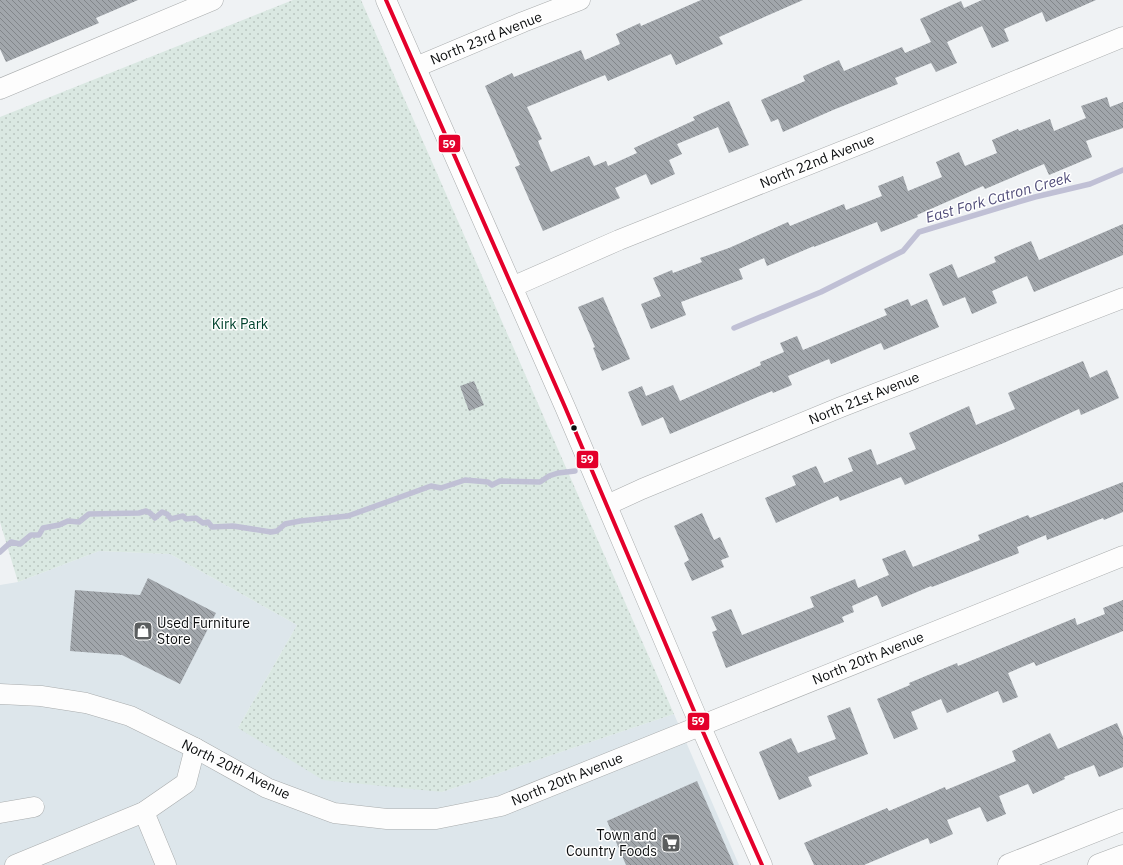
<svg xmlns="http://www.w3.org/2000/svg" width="1123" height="865" font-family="'IBM Plex Sans',sans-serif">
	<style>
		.built { fill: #dde6eb }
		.park { fill: url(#park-dots) }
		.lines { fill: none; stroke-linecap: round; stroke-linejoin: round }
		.stream { stroke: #c0c0d5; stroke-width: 5.5 }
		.building { fill: url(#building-back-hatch) }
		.minor-casing { stroke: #a9acad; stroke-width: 21 }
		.major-casing { stroke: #a9acad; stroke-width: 23 }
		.minor { stroke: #fdfdfd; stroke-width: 20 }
		.major { stroke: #fdfdfd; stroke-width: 22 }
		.bus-1-casing { stroke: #fff; stroke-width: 7 }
		.bus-1 { stroke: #e4002b; stroke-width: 4 }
		.bus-dot { fill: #0c0e0f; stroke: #fff; stroke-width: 1.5 }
		.labels { text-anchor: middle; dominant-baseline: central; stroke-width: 3; stroke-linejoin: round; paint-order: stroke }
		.street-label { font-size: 14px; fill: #0c0e0f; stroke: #fff }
		.park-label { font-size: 14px; fill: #01422d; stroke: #fff }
		.poi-label { font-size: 14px; fill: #0c0e0f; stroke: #fff; text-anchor: start }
		.water-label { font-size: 15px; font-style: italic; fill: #524f7b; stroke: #fff }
		.line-badge { stroke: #fff; stroke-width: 1.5 }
		.badge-label { font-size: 11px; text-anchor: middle; font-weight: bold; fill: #fff }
	</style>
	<defs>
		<pattern id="park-dots" width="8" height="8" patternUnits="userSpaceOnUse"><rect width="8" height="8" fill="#dae8e2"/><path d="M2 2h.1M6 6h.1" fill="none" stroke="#bac6c1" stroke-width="1.8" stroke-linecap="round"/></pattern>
		<pattern id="building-back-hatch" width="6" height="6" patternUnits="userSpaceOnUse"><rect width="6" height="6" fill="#a1a6ab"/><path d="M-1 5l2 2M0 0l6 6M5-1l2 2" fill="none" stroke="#82868a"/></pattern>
	</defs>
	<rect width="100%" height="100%" fill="#eff2f4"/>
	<path class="built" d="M99,551L170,554L297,625L238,728L442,792L674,714L739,865H0V585L18,582Z"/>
	<path class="park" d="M293,0H361L674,714L442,792L323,780L238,728L297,625L170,554L99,551L18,582L0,522V117Z"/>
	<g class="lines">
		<g class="stream">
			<path d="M734,328L821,292L903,251L919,232L1035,197L1090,184L1123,170"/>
			<path d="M0,552L11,542L20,544L31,535H39L43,528L59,525L68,521L79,522L89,514L139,513L146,511L150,513L155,518L162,512L167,514L171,519L183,516L186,519L196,518L203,523L208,522L212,527L233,526L271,532L277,531L285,524L300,521L348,516L431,486L441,488L465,480L488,482L492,485L500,481L540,482L549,476L558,473L575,471"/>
		</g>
	</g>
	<g class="building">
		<path d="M0,0H138L96,18L99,23L6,62L0,49Z"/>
		<path d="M701,0H803L719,37L723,44L676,65L671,54L608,81L605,75L527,107L542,139L538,141L551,172L589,156L594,166L606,161L608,166L637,153L634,148L695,120L693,117L729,101L749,145L729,153L718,127L677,144L682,154L669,160L675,174L651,185L646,174L615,188L620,198L543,231L515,167L520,165L485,86L512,73L514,77L581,50L585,60L620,44L616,34L640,23L641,26Z"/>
		<path d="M982,0H1096L1046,22L1042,12L1004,29L1009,41L992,48L982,26L947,42L957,63L936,72L931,63L895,78L898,84L833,110L783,132L778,119L771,122L761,100L805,81L803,76L839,60L844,71L902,47L905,53L931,42L920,19L961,1L964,8Z"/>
		<path d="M1107,97L1110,107L1123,102V128L1086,141L1092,157L1049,175L1044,164L985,189L983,186L917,215L918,217L881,232L877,222L814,247V246L767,266L764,258L739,269L743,279L681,302L686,315L651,329L641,304L661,296L653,278L672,270L673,273L702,262L700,258L729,248L788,222L790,226L844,204L846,210L882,196L878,186L903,176L908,191L942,177L936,162L959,152L965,166L997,153L992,140L1018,129L1019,131L1050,119L1054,131L1086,118L1081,106Z"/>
		<path d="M1123,224V255L1034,292L1027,276L992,291L997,303L972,314L965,297L943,306L929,274L952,264L958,278L996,262L994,257L1031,241L1039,260Z"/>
		<path d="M603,297L630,359L602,371L593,348L595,347L578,307Z"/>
		<path d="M908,299L911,306L927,299L939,327L884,350L881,343L831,364L829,359L788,376L792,385L773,393L772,391L670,434L663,417L642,426L628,392L642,386L646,396L673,385L680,401L761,365L760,362L784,352L780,343L797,336L803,350L887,315L884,309Z"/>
		<path d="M1083,361L1090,378L1107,370L1119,398L1081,415L1079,409L1006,442L905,485L901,477L840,501L838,496L776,523L765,498L796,485L792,476L816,466L824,483L853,471L848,458L871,449L877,465L916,449L909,433L969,406L976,425L1015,409L1008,393Z"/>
		<path d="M474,381L484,405L469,411L460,386Z"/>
		<path d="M1123,482V512L1104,520L1103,518L1047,540L1046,535L1017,547L1019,553L932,587L931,586L882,607L877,595L852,606L854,612L842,617L844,622L726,668L712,632L717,630L711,617L731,609L742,635L814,607L810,597L855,579L858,588L889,575L882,559L905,550L913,567L980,540L978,535L1028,515L1030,518Z"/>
		<path d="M702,513L714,540L720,537L729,557L721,560L724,567L692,581L684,563L689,560L674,526Z"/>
		<path d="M148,578L216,613L180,684L122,655L70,651L75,590L140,595Z"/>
		<path d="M1123,600V631L1036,666L1034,662L1008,673L1018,697L1003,703L998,691L947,713L941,699L911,712L918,729L894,739L877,699L910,685L909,683L957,663L958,666L1075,618L1077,625L1105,614L1103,608Z"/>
		<path d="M850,707L868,754L808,777L812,786L779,800L759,752L791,738L798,753L836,739L827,716Z"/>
		<path d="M1117,723L1123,737V767L1099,777L1094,765L1064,777L1065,779L1033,794L1028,784L999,796L1006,814L987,822L980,807L947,820L953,834L930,844L928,838L864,865H814L804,843L887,808L889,811L945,787L946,790L1016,761L1012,751L1050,733L1058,749Z"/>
		<path d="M697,781L734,865H626L607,821Z"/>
	</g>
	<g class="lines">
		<defs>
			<g id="minor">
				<path d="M386,0L565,407L700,725L762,865"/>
				<path d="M416,67L523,22L580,0"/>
				<path d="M0,89L213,0"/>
				<path d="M512,287L619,240L883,135L1123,37"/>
				<path d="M607,505L642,489L841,407L1123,298"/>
				<path d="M0,694L41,696L86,703L130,716L195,748L267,788L334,813L387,819H436L501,806L1123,556"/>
				<path d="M144,812L166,865"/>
				<path d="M0,813L34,807"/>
				<path d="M15,865L144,812L186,783L195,748"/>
			</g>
			<g id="major">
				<path d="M1009,865L1123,820"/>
				<path d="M1099,865L1123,856"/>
			</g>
		</defs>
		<use href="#minor" class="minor-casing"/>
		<use href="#major" class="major-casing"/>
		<use href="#minor" class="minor"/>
		<use href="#major" class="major"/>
		<defs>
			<path id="bus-1" d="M386,0L565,407L700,725L762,865"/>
		</defs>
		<use href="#bus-1" class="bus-1-casing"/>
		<use href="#bus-1" class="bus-1"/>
	</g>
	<defs>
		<symbol id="shop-square" viewBox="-11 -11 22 22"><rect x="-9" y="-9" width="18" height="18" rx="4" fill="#5b5e5f" stroke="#fff"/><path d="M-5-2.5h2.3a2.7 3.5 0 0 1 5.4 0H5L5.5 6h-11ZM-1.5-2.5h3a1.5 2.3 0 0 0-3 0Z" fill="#fff"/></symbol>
		<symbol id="supermarket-square" viewBox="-11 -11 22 22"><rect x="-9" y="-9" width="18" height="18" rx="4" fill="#5b5e5f" stroke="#fff"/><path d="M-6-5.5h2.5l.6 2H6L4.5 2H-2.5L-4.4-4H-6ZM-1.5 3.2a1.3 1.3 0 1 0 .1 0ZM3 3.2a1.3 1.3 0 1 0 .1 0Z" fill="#fff"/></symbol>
	</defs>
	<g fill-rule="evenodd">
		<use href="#shop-square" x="132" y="620" width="22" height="22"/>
		<use href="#supermarket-square" x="660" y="832" width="22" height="22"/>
	</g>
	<circle class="bus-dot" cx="574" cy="428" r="3.5"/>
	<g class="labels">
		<g class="street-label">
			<text transform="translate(486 38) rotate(-22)">North 23rd Avenue</text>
			<text transform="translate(817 161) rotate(-22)">North 22nd Avenue</text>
			<text transform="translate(864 398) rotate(-22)">North 21st Avenue</text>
			<text transform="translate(868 658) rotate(-22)">North 20th Avenue</text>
			<text transform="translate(236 769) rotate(26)">North 20th Avenue</text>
			<text transform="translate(567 779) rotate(-22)">North 20th Avenue</text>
		</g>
		<g class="park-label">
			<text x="240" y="324">Kirk Park</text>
		</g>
		<g class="poi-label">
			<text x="157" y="623">Used Furniture<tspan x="157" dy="16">Store</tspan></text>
			<text x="657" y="835" text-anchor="end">Town and<tspan x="657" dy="16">Country Foods</tspan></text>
		</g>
		<g class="water-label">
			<text transform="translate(998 197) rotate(-16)">East Fork Catron Creek</text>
		</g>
	</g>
	<g class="line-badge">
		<rect x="438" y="134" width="23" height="19" rx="4" fill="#e4002b"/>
		<rect x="576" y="450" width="23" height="19" rx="4" fill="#e4002b"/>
		<rect x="687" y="712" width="23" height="19" rx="4" fill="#e4002b"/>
	</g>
	<g class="badge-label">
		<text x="449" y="148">59</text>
		<text x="587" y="463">59</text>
		<text x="698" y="725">59</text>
	</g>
</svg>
